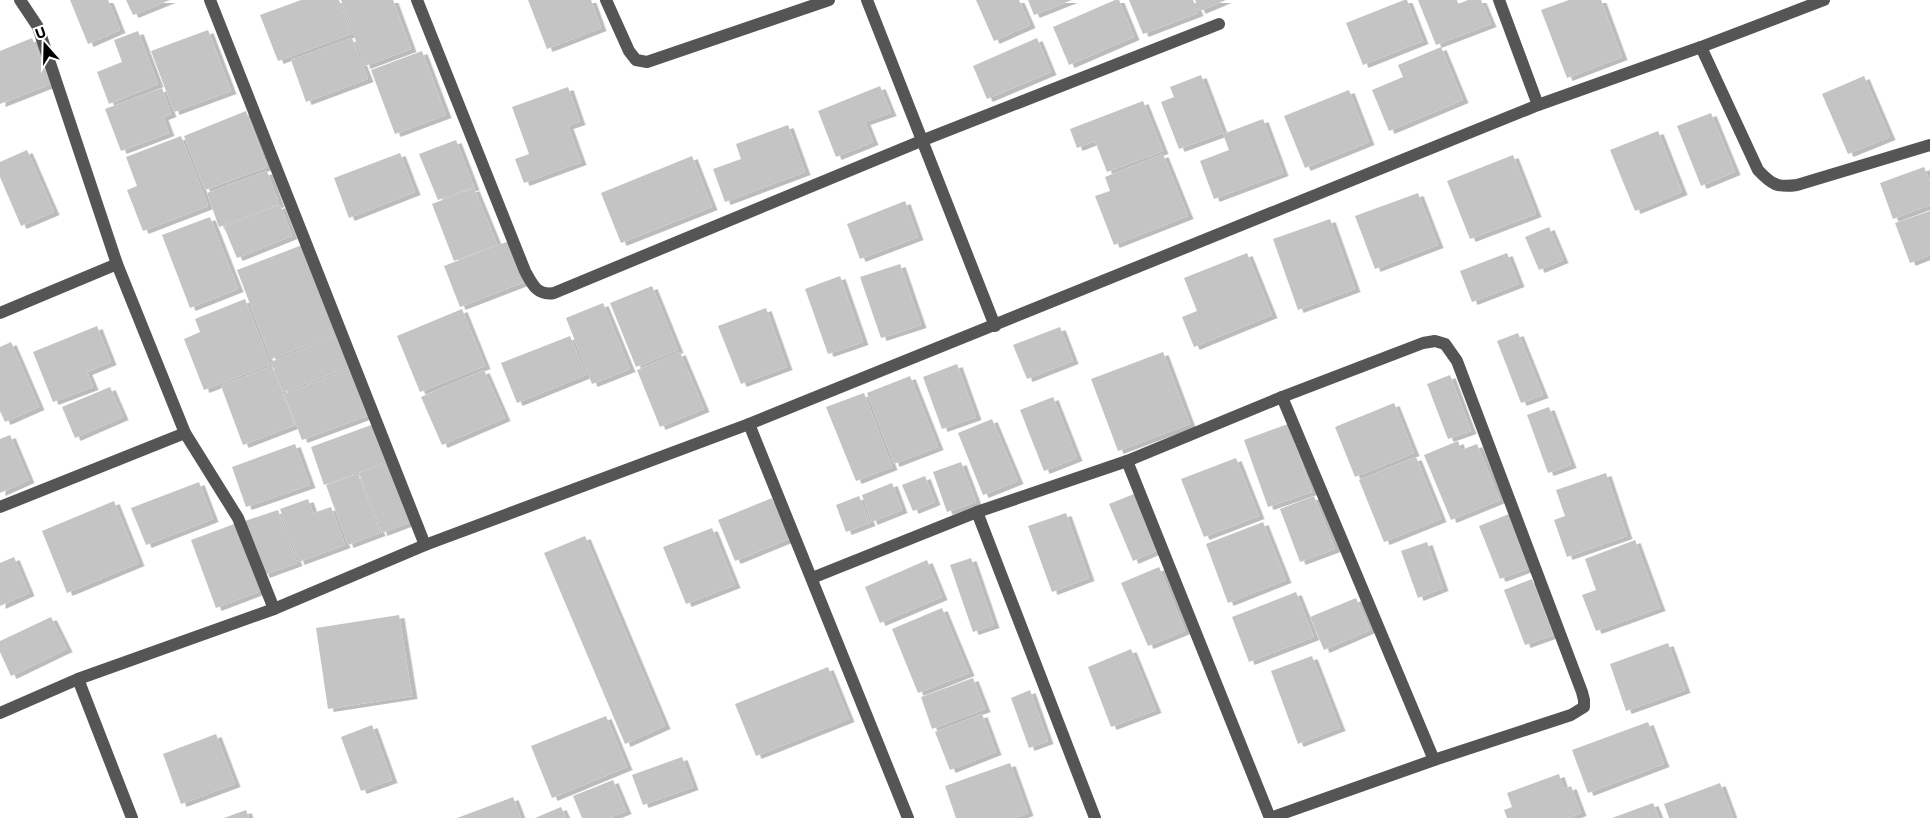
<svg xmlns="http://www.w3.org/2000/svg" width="1930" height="818" font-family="Commissioner,sans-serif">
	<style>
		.building { fill: #c4c4c4; filter: url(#shadow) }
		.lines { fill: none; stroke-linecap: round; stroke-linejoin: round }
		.minor { stroke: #555; stroke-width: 12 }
	</style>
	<defs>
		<filter id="shadow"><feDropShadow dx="5.5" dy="3" stdDeviation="0" flood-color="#0004"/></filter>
	</defs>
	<rect width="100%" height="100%" fill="#fff"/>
	<g class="building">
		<path d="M70,0H108L120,30L88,44Z"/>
		<path d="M126,0H170L133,15Z"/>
		<path d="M301,0H339L351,34L278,61L260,15Z"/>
		<path d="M341,0H393L411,49L365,66Z"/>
		<path d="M528,0H591L601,28L547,49Z"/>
		<path d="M976,0H1019L1030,25L994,41Z"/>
		<path d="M1028,0H1072L1034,15Z"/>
		<path d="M1115,0H1119L1134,37L1069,65L1053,27Z"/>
		<path d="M1129,0H1193L1198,13L1143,34Z"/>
		<path d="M1195,0H1226L1200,11Z"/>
		<path d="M1404,0H1407L1423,41L1363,65L1346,23Z"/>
		<path d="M1418,0H1457L1458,4L1468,0H1481L1491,24L1436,45Z"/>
		<path d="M1569,0H1601L1622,57L1567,78L1541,10Z"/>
		<path d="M208,30L231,91L174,112L151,51Z"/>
		<path d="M138,31L158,84L109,104L97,72L122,62L114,40Z"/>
		<path d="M32,38L51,84L0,104V51Z"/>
		<path d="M352,38L368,79L306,102L291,60Z"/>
		<path d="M1037,38L1051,72L987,99L973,66Z"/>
		<path d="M1441,47L1463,100L1389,131L1372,90L1403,77L1398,65Z"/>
		<path d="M422,51L446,115L395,134L371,70Z"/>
		<path d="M1201,75L1223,133L1179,149L1161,102L1174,97L1170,87Z"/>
		<path d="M1864,76L1890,137L1848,154L1822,94Z"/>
		<path d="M880,86L891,113L865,122L873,142L836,157L818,111Z"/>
		<path d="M568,87L580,122L568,126L581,162L524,183L515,159L529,154L512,107Z"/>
		<path d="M162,88L171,114L163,117L169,133L121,151L105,109Z"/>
		<path d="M1349,90L1369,142L1305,168L1284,116Z"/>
		<path d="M1143,101L1163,151L1107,172L1095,141L1077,148L1070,129Z"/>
		<path d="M246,111L267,167L205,190L184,136Z"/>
		<path d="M1711,113L1735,172L1701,186L1677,126Z"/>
		<path d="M1263,119L1283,173L1214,199L1200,161L1229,150L1223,134Z"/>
		<path d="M788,125L805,172L725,202L713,169L741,159L736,144Z"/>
		<path d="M1658,131L1682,192L1635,211L1610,150Z"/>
		<path d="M181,136L208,206L143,231L127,190L137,186L126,157Z"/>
		<path d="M456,140L474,187L438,200L419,154Z"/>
		<path d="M27,150L54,212L21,226L0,177V162Z"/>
		<path d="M400,153L415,192L349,218L334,178Z"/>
		<path d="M1163,154L1188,216L1114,245L1095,196L1110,191L1105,177Z"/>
		<path d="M1513,155L1536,214L1470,239L1447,181Z"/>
		<path d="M692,156L712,207L621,243L601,193Z"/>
		<path d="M1924,167L1930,182V205L1893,219L1880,183Z"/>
		<path d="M267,171L279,204L219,227L207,193Z"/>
		<path d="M474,188L497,244L454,261L432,204Z"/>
		<path d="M1418,193L1438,245L1375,269L1355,216Z"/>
		<path d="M905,201L918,237L860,259L847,224Z"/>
		<path d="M280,205L292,236L237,258L224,227Z"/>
		<path d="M1930,211V255L1910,263L1895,223Z"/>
		<path d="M210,217L238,289L190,308L162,235Z"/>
		<path d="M1330,219L1355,289L1298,310L1273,239Z"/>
		<path d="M1549,227L1563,260L1539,270L1525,237Z"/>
		<path d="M509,241L525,282L460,307L444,266Z"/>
		<path d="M302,245L336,334L271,359L237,270Z"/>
		<path d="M1247,253L1272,315L1194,347L1182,317L1197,311L1184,278Z"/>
		<path d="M1507,253L1519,284L1472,302L1460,271Z"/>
		<path d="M900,264L921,325L881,338L860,277Z"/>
		<path d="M840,276L863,342L828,354L805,289Z"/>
		<path d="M652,286L678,350L636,367L610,303Z"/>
		<path d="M245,299L270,364L204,390L184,339L200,332L195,319Z"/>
		<path d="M603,303L630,369L592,384L566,318Z"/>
		<path d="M766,308L787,367L741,384L718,326Z"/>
		<path d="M462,309L485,366L420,392L397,336Z"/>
		<path d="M97,326L111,362L87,372L93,387L53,402L33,352Z"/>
		<path d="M1060,327L1073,361L1027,379L1013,345Z"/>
		<path d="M1518,333L1543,395L1521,403L1497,341Z"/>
		<path d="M336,336L349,367L283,392L271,362Z"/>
		<path d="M570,336L586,375L517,403L501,363Z"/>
		<path d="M11,342L39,407L5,422L0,411V347Z"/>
		<path d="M680,352L704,409L660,427L637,370Z"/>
		<path d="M1163,352L1190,424L1118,451L1091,379Z"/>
		<path d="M957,364L976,417L942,429L923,377Z"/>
		<path d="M272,366L295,425L243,445L221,386Z"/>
		<path d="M350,369L367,416L302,440L284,394Z"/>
		<path d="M484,370L505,418L442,445L421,397Z"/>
		<path d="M1450,375L1471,431L1448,439L1427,384Z"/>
		<path d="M910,376L938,447L894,464L867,393Z"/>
		<path d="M110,387L123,417L75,438L62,407Z"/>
		<path d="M864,393L892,467L856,481L826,407Z"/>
		<path d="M1053,397L1077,458L1044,471L1020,410Z"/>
		<path d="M1394,403L1414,453L1355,477L1335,427Z"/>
		<path d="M1549,407L1571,465L1548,473L1527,415Z"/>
		<path d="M992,419L1018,481L983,495L958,433Z"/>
		<path d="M374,424L388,461L324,485L311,447Z"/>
		<path d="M1288,424L1312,492L1268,507L1244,440Z"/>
		<path d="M10,435L29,480L0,493V439Z"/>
		<path d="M1458,441L1461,450L1477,444L1500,500L1451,520L1424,455Z"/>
		<path d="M295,444L310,485L246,507L232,467Z"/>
		<path d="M1416,457L1441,519L1384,542L1359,480Z"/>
		<path d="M1236,458L1259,516L1204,537L1181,479Z"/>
		<path d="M961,462L976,502L947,512L933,472Z"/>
		<path d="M389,463L411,522L382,533L359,473Z"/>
		<path d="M1606,473L1627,536L1567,557L1554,520L1565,516L1556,490Z"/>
		<path d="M358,474L380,533L348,545L326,485Z"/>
		<path d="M925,476L935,502L913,511L902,485Z"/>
		<path d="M199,482L213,519L146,545L131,508Z"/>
		<path d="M892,483L902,510L872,522L862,495Z"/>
		<path d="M1134,494L1158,550L1133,561L1109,504Z"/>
		<path d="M859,496L870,523L846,532L836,505Z"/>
		<path d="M1314,496L1335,549L1300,562L1280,509Z"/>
		<path d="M772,498L789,539L735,561L718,520Z"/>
		<path d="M308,499L313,513L331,507L345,545L299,562L280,509Z"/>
		<path d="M114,501L139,563L67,593L42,531Z"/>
		<path d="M278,510L297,563L264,575L245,521Z"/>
		<path d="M1066,513L1089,578L1052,592L1028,526Z"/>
		<path d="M1509,514L1530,568L1500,579L1479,526Z"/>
		<path d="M1263,522L1286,580L1228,603L1206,544Z"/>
		<path d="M237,523L263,590L216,608L191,540Z"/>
		<path d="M712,528L735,585L686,604L663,547Z"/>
		<path d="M585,536L665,726L625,744L544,553Z"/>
		<path d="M1635,540L1660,608L1596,631L1582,595L1596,590L1585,559Z"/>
		<path d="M1427,542L1443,588L1418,598L1401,551Z"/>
		<path d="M14,557L29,593L0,606V563Z"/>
		<path d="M971,558L994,625L973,632L950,565Z"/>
		<path d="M927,560L942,597L880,623L865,587Z"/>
		<path d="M1159,567L1185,631L1148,646L1121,583Z"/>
		<path d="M1532,579L1553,635L1525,645L1504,590Z"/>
		<path d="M1296,592L1314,637L1249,662L1232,617Z"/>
		<path d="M1356,598L1370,630L1324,650L1310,617Z"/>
		<path d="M942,608L969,673L918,693L892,629Z"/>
		<path d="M399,615L412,696L328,709L316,628Z"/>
		<path d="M51,617L67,649L11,676L0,652V641Z"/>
		<path d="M1668,643L1685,690L1626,711L1610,664Z"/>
		<path d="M1131,649L1156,710L1111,727L1088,667Z"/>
		<path d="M1312,656L1340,728L1298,744L1271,671Z"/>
		<path d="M828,667L849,719L756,756L735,704Z"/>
		<path d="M973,678L985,709L932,729L921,697Z"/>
		<path d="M1030,690L1048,741L1029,748L1011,698Z"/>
		<path d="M982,714L996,752L950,770L935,732Z"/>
		<path d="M606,716L627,767L552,798L531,746Z"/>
		<path d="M1648,722L1664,764L1588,793L1572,750Z"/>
		<path d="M372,725L392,780L361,791L341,737Z"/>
		<path d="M216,734L235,784L181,804L163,754Z"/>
		<path d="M682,757L693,787L643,805L632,775Z"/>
		<path d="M1010,763L1028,813L1014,818H956L945,786Z"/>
		<path d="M1559,774L1564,789L1571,786L1581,813L1568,818H1507L1504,810L1512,807L1507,793Z"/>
		<path d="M613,780L626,811L609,818H582L573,796Z"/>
		<path d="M1720,783L1733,818H1669L1664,804Z"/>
		<path d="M513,797L521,818H457Z"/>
		<path d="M1653,803L1659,818H1612Z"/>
		<path d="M561,807L566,818H535Z"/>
		<path d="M246,810L249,818H224Z"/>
	</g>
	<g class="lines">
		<g class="minor">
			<path d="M20,0L38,27L117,264L185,433L238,518L274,609"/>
			<path d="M210,0L425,545"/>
			<path d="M417,0L525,271C532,284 537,296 554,293L921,141L1219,24"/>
			<path d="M606,0L629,51L636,60L647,62L829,0"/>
			<path d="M867,0L995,326"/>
			<path d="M1499,0L1538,105"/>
			<path d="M1701,47L1758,170C1771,184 1777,188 1797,185L1930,145"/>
			<path d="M0,313L117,264"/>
			<path d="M1282,397L1434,760"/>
			<path d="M749,424L908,818"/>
			<path d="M1127,461L1270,818"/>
			<path d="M0,507L185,433"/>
			<path d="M977,512L1095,818"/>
			<path d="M812,578L977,512L1127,461L1282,397L1423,343L1435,341L1445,344L1457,361L1582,692L1584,700V707L1571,715L1434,760L1270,818"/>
			<path d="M78,679L132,818"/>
			<path d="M0,713L78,679L274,609L425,545L749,424L1538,105L1701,47L1824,0"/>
		</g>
	</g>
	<g transform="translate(45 45) rotate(340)" stroke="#ffffff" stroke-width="4" paint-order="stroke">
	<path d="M0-4L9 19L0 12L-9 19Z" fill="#000000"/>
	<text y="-8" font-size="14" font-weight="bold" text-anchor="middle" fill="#000000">U</text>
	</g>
</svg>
